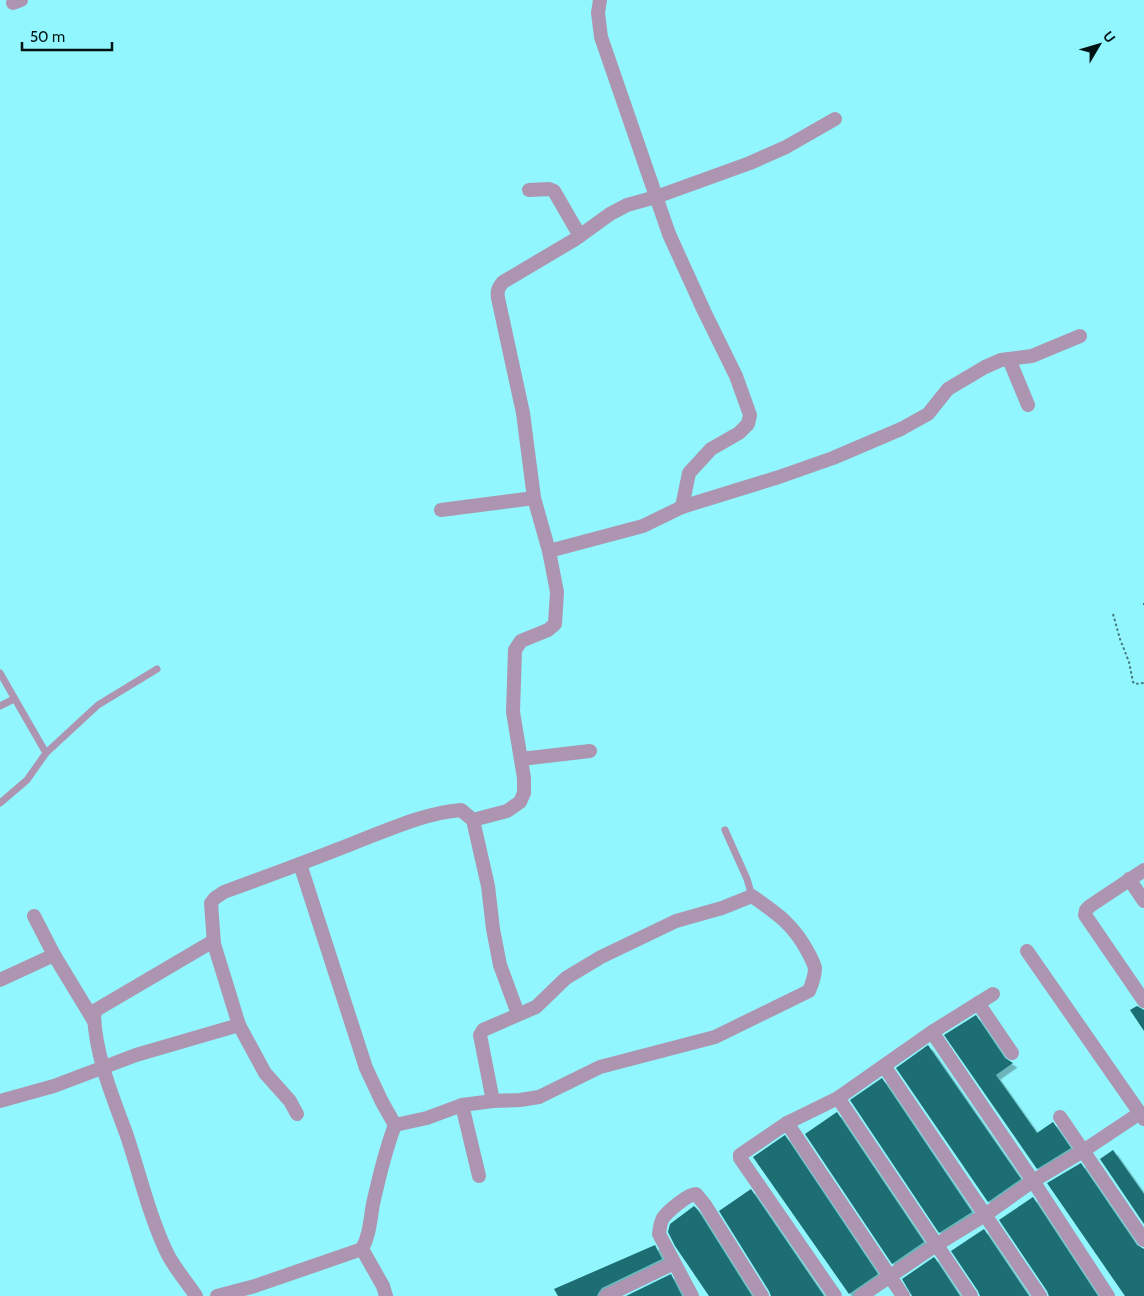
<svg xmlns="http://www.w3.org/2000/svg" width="1144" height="1296" font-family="Cabin,sans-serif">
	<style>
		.building { fill: #1a6e73; filter: url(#shadow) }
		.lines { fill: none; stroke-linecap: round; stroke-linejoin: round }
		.path { stroke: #427b7e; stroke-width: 2; stroke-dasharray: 2.5 2.5; stroke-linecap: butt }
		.lane { stroke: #ad95b1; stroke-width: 7 }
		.street { stroke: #ad95b1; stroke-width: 14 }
	</style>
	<defs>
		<filter id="shadow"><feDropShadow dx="4.5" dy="4.5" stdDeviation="0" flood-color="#0004"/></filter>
	</defs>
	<rect width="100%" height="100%" fill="#91f6fd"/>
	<g class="building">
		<path d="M1137,1006L1144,1010V1031L1130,1010Z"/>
		<path d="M976,1015L1005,1058L1013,1063L996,1075L1037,1133L1053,1122L1071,1148L1037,1169L944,1035Z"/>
		<path d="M928,1045L1021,1179L988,1202L896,1068Z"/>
		<path d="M882,1078L972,1212L939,1233L850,1100Z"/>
		<path d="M837,1112L924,1242L892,1264L805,1134Z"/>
		<path d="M785,1135L878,1274L849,1294L753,1157Z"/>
		<path d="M1113,1150L1144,1194V1224L1100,1159Z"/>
		<path d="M1081,1163L1137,1245L1144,1249V1296H1125L1047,1183Z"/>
		<path d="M751,1189L824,1296H771L769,1291L719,1211Z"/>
		<path d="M1033,1197L1098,1296H1049L1047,1291L999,1220Z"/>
		<path d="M694,1206L698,1210L752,1296H709L675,1246L668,1232L670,1224Z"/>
		<path d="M984,1229L1029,1296H980L978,1291L951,1251Z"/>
		<path d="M655,1245L662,1259L602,1288L599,1292L597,1296H558L554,1289Z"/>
		<path d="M934,1257L937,1261L960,1296H912L902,1279Z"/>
		<path d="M671,1274L682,1296H626Z"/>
	</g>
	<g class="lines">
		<g class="path">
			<path d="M1144,603V605"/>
			<path d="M1113,614L1120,639L1129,662L1133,682L1135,684L1144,683"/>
		</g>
		<g class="lane">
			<path d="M0,673L46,753L27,780L0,803"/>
			<path d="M0,706L14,699"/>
			<path d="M46,753L98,705L157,669"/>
			<path d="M725,830L747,879L752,896"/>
		</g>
		<g class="street">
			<path d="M600,0L598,13L601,37L669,234L704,311L736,376L750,415L748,424L739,433L711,449L689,473L682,507"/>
			<path d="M13,3L21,0"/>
			<path d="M529,190L549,189L554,191L580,236"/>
			<path d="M1009,359L1028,405"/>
			<path d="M441,510L534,498"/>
			<path d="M549,551L643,526L682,507L779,477L833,458L901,429L928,414L948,389L985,367L1001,360L1032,356L1080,336"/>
			<path d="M521,759L590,751"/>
			<path d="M473,820L507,811L520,802L524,793V778L513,712L515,650L521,641L548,630L555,624L557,592L549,551L534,498L523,413L498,298C497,291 498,288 503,282L574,240L610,214L627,205L656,197L750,163L786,147L835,119"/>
			<path d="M300,864L366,1068L382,1102L395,1125"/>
			<path d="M1144,870L1090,906L1086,910L1085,915L1144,1001"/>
			<path d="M1129,879L1144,901"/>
			<path d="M34,916L54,955L94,1021"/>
			<path d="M214,944L211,903L215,898L224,892C268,876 311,860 354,843C388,830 424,813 461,810L473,820L488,886L493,929L500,965L518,1014"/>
			<path d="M1027,951L1144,1119"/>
			<path d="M0,980L54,955"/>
			<path d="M978,1003L1012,1053"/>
			<path d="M239,1025L265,1073L290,1101L297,1114"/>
			<path d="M932,1032L1033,1181L1108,1296"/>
			<path d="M884,1066L1040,1296"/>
			<path d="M838,1098L971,1296"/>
			<path d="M0,1101L54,1086L136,1055L239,1025L214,944L210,943L96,1010L94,1016C96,1057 112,1095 126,1133C140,1174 149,1216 168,1255C176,1270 187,1282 196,1296"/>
			<path d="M462,1105L479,1176"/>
			<path d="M1060,1117L1144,1240"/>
			<path d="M787,1123L903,1296"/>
			<path d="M395,1125L427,1118L462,1105L493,1101L520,1100L539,1097L600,1067L715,1037L809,991C812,984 815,977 815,968C814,964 811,958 809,954C794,925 778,914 752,896L722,908L676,921L601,957L566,978L536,1007L483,1030L480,1035L493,1101"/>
			<path d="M362,1249L383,1286L386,1296"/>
			<path d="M217,1296L255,1286L362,1249C370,1234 370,1220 373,1204C379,1177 385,1151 395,1125"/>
			<path d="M606,1296L674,1263"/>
			<path d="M692,1296L659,1234C660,1228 660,1223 663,1218C668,1211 688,1194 696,1194L705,1205L762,1296"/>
			<path d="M835,1296L740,1158V1155L787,1123L838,1098L932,1032L993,994"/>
			<path d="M861,1296L936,1245L985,1215L1033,1181L1083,1151L1140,1113"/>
		</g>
	</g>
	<g transform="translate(1099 45) rotate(52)" stroke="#91f6fd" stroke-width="4" paint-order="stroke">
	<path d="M0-4L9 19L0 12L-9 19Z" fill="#001314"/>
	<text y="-8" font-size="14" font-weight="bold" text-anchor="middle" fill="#001314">U</text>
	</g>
	<path d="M22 42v8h90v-8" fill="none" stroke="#001314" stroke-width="2.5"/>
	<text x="30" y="42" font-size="15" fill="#001314" stroke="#91f6fd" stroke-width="4" paint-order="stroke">50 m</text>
</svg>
